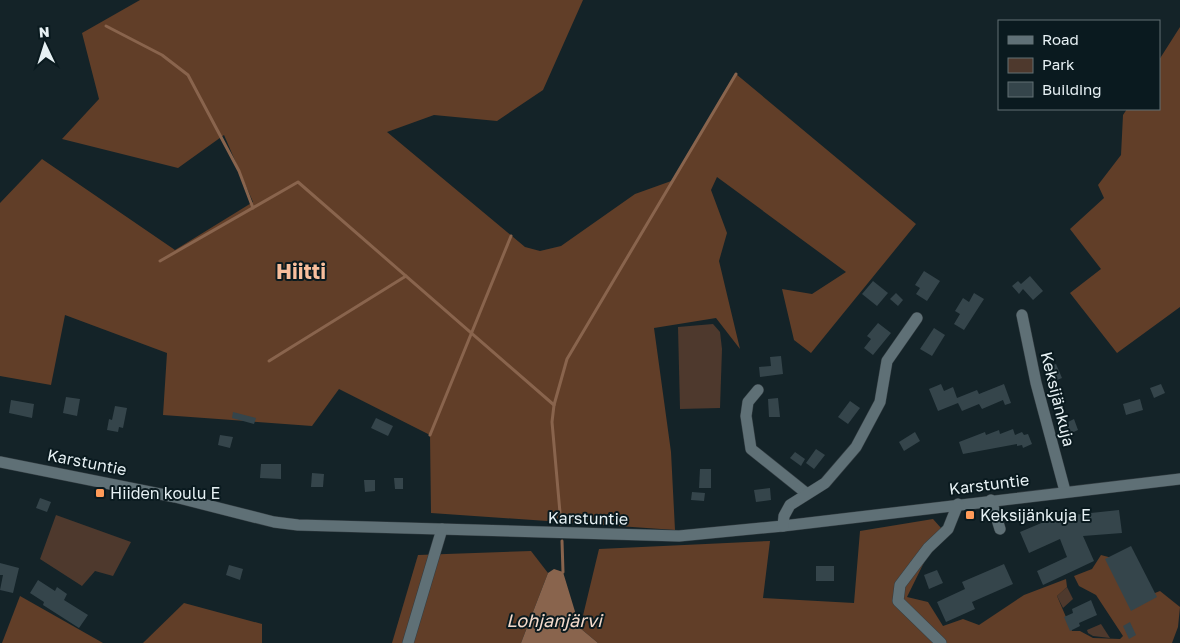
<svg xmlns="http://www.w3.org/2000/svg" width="1180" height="643" font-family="'Golos Text',sans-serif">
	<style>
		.green { fill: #4e392d }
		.forest { fill: #613e28 }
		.water { fill: #89644d }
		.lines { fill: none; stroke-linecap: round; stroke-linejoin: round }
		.stream { stroke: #89644d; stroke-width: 3 }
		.building { fill: #35454b }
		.minor-casing { stroke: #343e43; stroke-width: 12 }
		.minor { stroke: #5f7076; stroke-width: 11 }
		.poi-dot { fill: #ff9b59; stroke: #0a1a1f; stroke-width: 2 }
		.labels { text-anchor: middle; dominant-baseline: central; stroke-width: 4; stroke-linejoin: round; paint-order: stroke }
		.street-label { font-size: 16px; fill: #e7f1f4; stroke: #0a1a1f }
		.poi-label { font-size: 16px; fill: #e7f1f4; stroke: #0a1a1f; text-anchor: start }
		.water-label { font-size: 18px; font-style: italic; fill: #f5dbcc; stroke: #0a1a1f }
		.district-label { font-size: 21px; font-weight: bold; fill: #f8bf9d; stroke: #0a1a1f }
	</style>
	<rect width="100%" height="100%" fill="#142328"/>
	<g class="green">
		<path d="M713,324L720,332L722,349L720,408L680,409L678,327Z"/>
		<path d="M56,515L131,542L113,576L95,571L82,586L40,559Z"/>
		<path d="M1067,587L1073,599L1063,608L1057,596Z"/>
		<path d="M1101,624L1110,638L1093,636L1088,633L1087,630Z"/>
	</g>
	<g class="forest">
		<path d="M140,0H583L543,90L497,121L434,115L387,132L525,247L540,251L561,246L635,194L674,180L736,74L916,224L811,353L794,340L782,289L812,294L846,272L717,177L711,190L727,233L719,261L740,349L716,318L654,328L671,452L675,530L431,513L430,435L339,389L312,426L163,415L167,353L65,315L51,385L0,376V203L42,159L175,250L253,202L224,135L178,168L62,139L99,99L82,33Z"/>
		<path d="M1180,27V307L1117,353L1070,293L1101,269L1070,229L1104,198L1098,185L1121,155L1123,115L1127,109H1159V60Z"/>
		<path d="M933,519L941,528L907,597L928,602L943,626L963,619L979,625L1024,595L1066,579L1067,587L1057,596L1072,631H1080L1093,638L1120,639L1123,636L1096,595L1079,586L1074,576L1092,569L1101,555L1112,558L1132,602L1160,591L1180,607L1178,627L1172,643H598L580,628L599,549L770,541L763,598L854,603L860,531Z"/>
		<path d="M531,551L548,573L521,643H392L418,555Z"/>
		<path d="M20,596L103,643H2Z"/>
		<path d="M184,603L262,624V643H143Z"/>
	</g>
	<path class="water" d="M554,569L563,572L580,628L598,643H521L548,573Z"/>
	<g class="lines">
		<g class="stream">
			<path d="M106,26L162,55L188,75L239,171L253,208"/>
			<path d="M160,261L298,182L554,405"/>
			<path d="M269,361L406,276"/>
			<path d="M430,435L511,236"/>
			<path d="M561,524L552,422L554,405L567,359L736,74"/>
			<path d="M562,541L563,572"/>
		</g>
	</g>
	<g class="building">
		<path d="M924,271L940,281L927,301L916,294L920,288L915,285Z"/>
		<path d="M1030,276L1043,291L1033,300L1023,289L1019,294L1012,286L1018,281L1021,284Z"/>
		<path d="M873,281L888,293L877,306L862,294Z"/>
		<path d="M896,293L903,300L898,306L890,299Z"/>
		<path d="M974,293L984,299L964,330L954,324L960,314L955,311L963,298L969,302Z"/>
		<path d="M878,323L891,333L873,355L864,348L871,339L867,336Z"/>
		<path d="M934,328L945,335L932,356L920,349Z"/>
		<path d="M781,356L783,374L760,377L759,367L771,366L770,357Z"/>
		<path d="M1056,364L1062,378L1052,382L1046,368Z"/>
		<path d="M941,384L944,391L953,387L957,398L977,390L979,394L1004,384L1011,403L1005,405L1003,400L982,409L979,404L962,411L958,403L938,411L929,389Z"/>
		<path d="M1161,384L1165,393L1154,398L1150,388Z"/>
		<path d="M66,397L80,399L77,416L63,413Z"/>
		<path d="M778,398L780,417H769L768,399Z"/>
		<path d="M1140,399L1143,410L1126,415L1123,404Z"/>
		<path d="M11,400L34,404L32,418L9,413Z"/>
		<path d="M850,401L860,408L848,424L838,417Z"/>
		<path d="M115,406L127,408L123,428L119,427L118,432L107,430L109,419L112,420Z"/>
		<path d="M233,412L256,418L254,424L232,418Z"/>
		<path d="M1065,415L1068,422L1074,419L1078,430L1067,435L1063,426L1060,427L1056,419Z"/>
		<path d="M376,418L393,426L388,436L371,428Z"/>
		<path d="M1013,429L1015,435L1022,432L1024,435L1028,434L1032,444L1023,448L1022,445L1017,446V444L963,454L959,442L985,432L986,435L999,430L1000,434Z"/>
		<path d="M915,432L920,441L904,451L899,442Z"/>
		<path d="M220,435L233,437L230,448L218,445Z"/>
		<path d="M816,449L825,455L814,469L806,463Z"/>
		<path d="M795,452L805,459L801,466L790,458Z"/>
		<path d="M261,464H281V479L260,478Z"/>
		<path d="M700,469H711V488H699Z"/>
		<path d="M312,473L324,474L323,487H311Z"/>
		<path d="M394,478H403V489H395Z"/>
		<path d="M364,480H375V491L365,492Z"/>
		<path d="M770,488L771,500L756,502L754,490Z"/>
		<path d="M692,492L705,493L704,501L691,500Z"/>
		<path d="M40,498L51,502L47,512L36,508Z"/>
		<path d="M1119,510L1122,533L1083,536L1094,561L1043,585L1037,571L1067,557L1060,539L1029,553L1020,532L1058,516L1060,521L1072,515Z"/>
		<path d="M1131,546L1157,597L1131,611L1105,559Z"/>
		<path d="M0,563L19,568L13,593L0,590L3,575H0Z"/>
		<path d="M1004,564L1013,584L972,602L975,609L946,622L937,602L965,589L962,582Z"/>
		<path d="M229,565L243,569L240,580L226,575Z"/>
		<rect x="816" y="566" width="18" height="15"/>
		<path d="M937,570L943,583L929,589L924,575Z"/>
		<path d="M38,580L55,591L57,587L67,594L64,600L88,615L79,628L43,605L44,602L30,593Z"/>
		<path d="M1091,600L1097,615L1079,623L1080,626L1070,631L1064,617L1073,613L1072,609Z"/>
		<path d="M1130,622L1136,635L1129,639L1123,626Z"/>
	</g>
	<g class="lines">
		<defs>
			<g id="minor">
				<path d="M1022,315L1036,383L1065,491"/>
				<path d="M758,390L748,402L746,416L751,449L806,493"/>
				<path d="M0,462L175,497L274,522L298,525L679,536L783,526L1180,479"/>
				<path d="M991,500L1000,529"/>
				<path d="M783,526L784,516L790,505L825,483L856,447L880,402L887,361L917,318"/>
				<path d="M408,643L442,529"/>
				<path d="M941,643L898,601L900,585L928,548L948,529L958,504"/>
			</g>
		</defs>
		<use href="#minor" class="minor-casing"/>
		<use href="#minor" class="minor"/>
	</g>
	<g class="poi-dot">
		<rect x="95" y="488" width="10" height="10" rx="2.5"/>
		<rect x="965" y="510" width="10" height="10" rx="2.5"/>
	</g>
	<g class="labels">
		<g class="street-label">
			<text transform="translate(1058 399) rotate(76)">Keksijänkuja</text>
			<text transform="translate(87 462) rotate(11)">Karstuntie</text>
			<text transform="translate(989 484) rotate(-7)">Karstuntie</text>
			<text transform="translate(588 518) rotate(1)">Karstuntie</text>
		</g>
		<g class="poi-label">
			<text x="110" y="493">Hiiden koulu E</text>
			<text x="980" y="515">Keksijänkuja E</text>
		</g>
		<g class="water-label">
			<text x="554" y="620">Lohjanjärvi</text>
		</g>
		<g class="district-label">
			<text x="301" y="271">Hiitti</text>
		</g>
	</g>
	<rect x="998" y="20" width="162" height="90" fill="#0a1a1f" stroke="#627074"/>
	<rect x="1008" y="36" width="25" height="8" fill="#5f7076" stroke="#627074"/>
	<text x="1042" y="45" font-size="15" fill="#e7f1f4">Road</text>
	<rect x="1008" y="58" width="25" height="15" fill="#4e392d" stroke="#627074"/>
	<text x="1042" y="70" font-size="15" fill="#e7f1f4">Park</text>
	<rect x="1008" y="82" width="25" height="15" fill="#35454b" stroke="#627074"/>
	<text x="1042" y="95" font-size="15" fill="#e7f1f4">Building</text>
	<g transform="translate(45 45) rotate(356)" stroke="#0a1a1f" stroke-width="4" paint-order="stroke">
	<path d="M0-4L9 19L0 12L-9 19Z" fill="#e7f1f4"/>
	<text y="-8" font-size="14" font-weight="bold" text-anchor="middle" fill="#e7f1f4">N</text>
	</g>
</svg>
